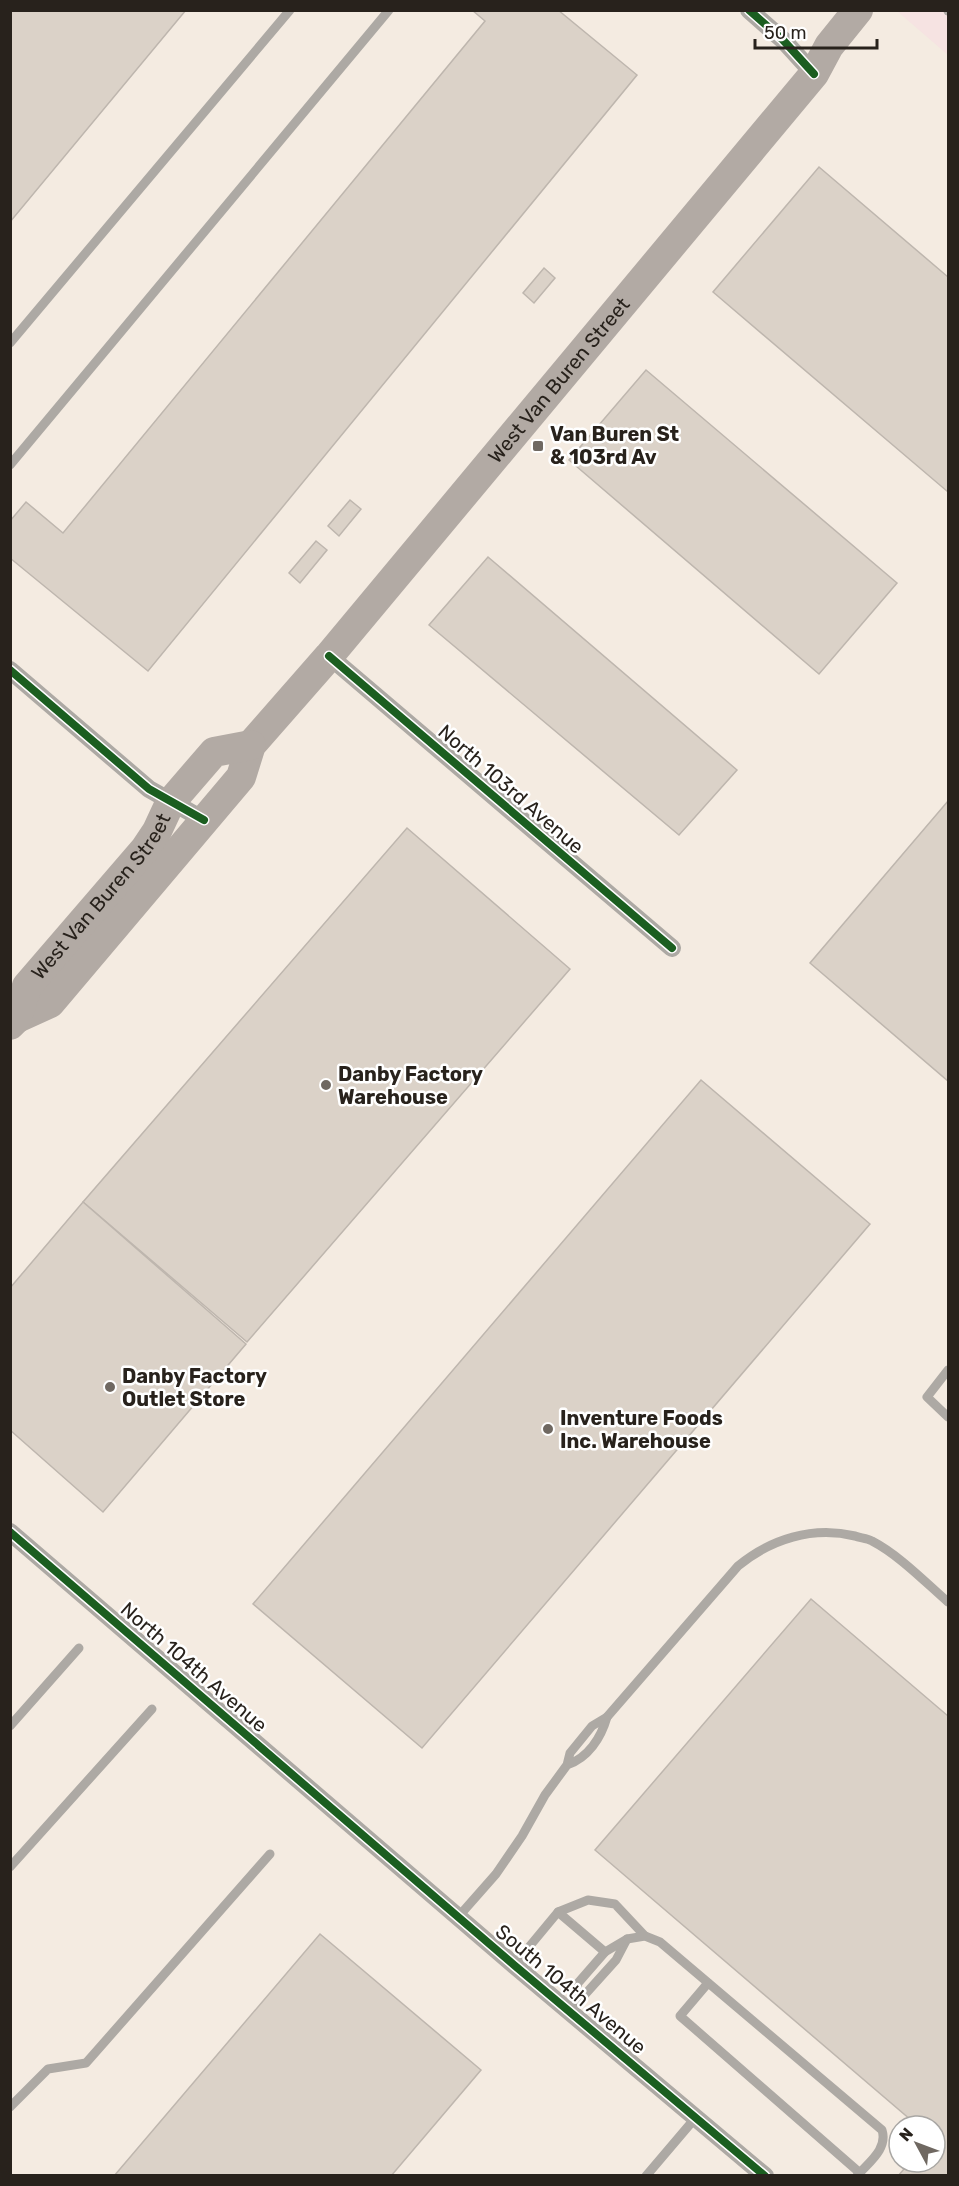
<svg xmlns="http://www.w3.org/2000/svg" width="959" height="2186" font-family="Rubik,sans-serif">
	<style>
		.commercial { fill: #f6e3e2 }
		.building { fill: #dbd2c8; stroke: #beb6ae; stroke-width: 1.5 }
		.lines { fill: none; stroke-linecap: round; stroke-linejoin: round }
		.lane { stroke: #ada9a4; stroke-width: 9 }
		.street { stroke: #ada9a4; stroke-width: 18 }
		.primary { stroke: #b2aaa4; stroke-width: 30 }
		.cycleway-casing { stroke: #fff; stroke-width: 11 }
		.cycleway { stroke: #1b5e20; stroke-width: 8 }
		.poi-dot { fill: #6f6861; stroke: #fff; stroke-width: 2 }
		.labels { text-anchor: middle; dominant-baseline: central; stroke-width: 5; stroke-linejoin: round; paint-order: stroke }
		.street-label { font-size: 20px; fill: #28221c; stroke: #fff }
		.poi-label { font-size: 20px; font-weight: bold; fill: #28221c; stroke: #fff; text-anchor: start }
	</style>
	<rect width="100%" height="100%" fill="#f4ebe1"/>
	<path class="commercial" d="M897,11H948V55Z"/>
	<g class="building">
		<path d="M10,10H186L10,222Z"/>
		<path d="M472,10H558L637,75L148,671L10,558V521L26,502L63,533L485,21Z"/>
		<path d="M819,167L948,277V492L713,292Z"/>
		<path d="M544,268L555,278L534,303L523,293Z"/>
		<path d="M646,370L897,583L819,674L569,460Z"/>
		<path d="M350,500L361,509L339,536L328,526Z"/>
		<path d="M316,541L327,550L300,583L289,573Z"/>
		<path d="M488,557L737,770L679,835L429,625Z"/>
		<path d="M948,801V1081L810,963Z"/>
		<path d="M407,828L570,969L247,1342L83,1202Z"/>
		<path d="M701,1080L870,1224L422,1748L253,1604Z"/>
		<path d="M83,1202L246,1344L103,1512L10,1430V1288Z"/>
		<path d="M811,1599L948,1716V2176H898L910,2162H935V2126H918L595,1850Z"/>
		<path d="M320,1934L481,2070L391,2176H114Z"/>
	</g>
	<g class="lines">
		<g class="lane">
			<path d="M948,10V11"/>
			<path d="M10,343L290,10"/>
			<path d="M10,465L389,10"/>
			<path d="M948,1370L927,1397L948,1417"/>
			<path d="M607,1717L738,1566C771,1539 812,1526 855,1536C860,1538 867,1538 872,1541C899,1555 925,1582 948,1602"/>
			<path d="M10,1726L79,1648"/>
			<path d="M10,1867L152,1709"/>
			<path d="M558,1912L588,1900L615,1904L645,1936"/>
			<path d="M459,1916L496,1874L522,1836L545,1795L567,1765L570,1753L592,1726L607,1717C601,1738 588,1758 567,1765"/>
			<path d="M514,1965L558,1912L605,1952"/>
			<path d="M708,1983L680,2016L860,2173"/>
			<path d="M571,2010L616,1960L627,1939"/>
			<path d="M569,2011L578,1983L605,1952L627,1939L645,1936L660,1942L882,2130C888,2149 869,2162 857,2176"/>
			<path d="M10,2107L48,2069L86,2063L270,1854"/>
			<path d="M646,2176L697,2116"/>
		</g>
		<g class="street">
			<path d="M749,10L783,40L814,74"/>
			<path d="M329,656L672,948"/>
			<path d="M10,670L149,789L204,820"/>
			<path d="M10,1532L514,1965L765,2176"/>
		</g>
		<g class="primary">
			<path id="s1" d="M17,1018L50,1003L241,777L251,745L329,656L814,74L829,46L858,10"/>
			<path id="s2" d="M10,1025L17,1018L27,986L145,849L157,831L170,803L214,752L251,745"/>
		</g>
		<defs>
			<g id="cycleway">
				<path d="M749,10L783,40L814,74"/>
				<path d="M329,656L672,948"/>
				<path d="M10,670L149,789L204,820"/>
				<path d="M10,1532L514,1965L765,2176"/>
			</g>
		</defs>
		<use href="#cycleway" class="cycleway-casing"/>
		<use href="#cycleway" class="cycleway"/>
	</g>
	<g class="poi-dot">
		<rect x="532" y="440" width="12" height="12" rx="3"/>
		<circle cx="326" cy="1085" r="6"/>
		<circle cx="110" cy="1387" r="6"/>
		<circle cx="548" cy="1429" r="6"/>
	</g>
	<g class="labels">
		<g class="street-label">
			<text stroke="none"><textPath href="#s1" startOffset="843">West Van Buren Street</textPath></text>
			<text transform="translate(511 789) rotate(41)">North 103rd Avenue</text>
			<text stroke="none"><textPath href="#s2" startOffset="160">West Van Buren Street</textPath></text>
			<text transform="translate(194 1667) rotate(41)">North 104th Avenue</text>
			<text transform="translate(571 1989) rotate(40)">South 104th Avenue</text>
		</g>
		<g class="poi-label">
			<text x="550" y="434">Van Buren St<tspan x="550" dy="23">&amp; 103rd Av</tspan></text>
			<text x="338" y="1074">Danby Factory<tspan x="338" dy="23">Warehouse</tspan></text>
			<text x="122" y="1376">Danby Factory<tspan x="122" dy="23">Outlet Store</tspan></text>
			<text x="560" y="1418">Inventure Foods<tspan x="560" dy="23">Inc. Warehouse</tspan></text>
		</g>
	</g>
	<rect width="959" height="2186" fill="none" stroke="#28221c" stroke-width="24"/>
	<g transform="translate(917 2144) rotate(311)"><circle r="28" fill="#ffffff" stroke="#a9a7a4" stroke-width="1.5"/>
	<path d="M0-4.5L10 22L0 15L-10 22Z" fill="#6f6861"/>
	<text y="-9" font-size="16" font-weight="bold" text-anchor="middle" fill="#28221c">N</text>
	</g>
	<path d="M755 39v9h122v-9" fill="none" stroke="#28221c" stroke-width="3"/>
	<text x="764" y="39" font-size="18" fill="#28221c" stroke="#ffffff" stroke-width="4.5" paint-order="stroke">50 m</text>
</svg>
